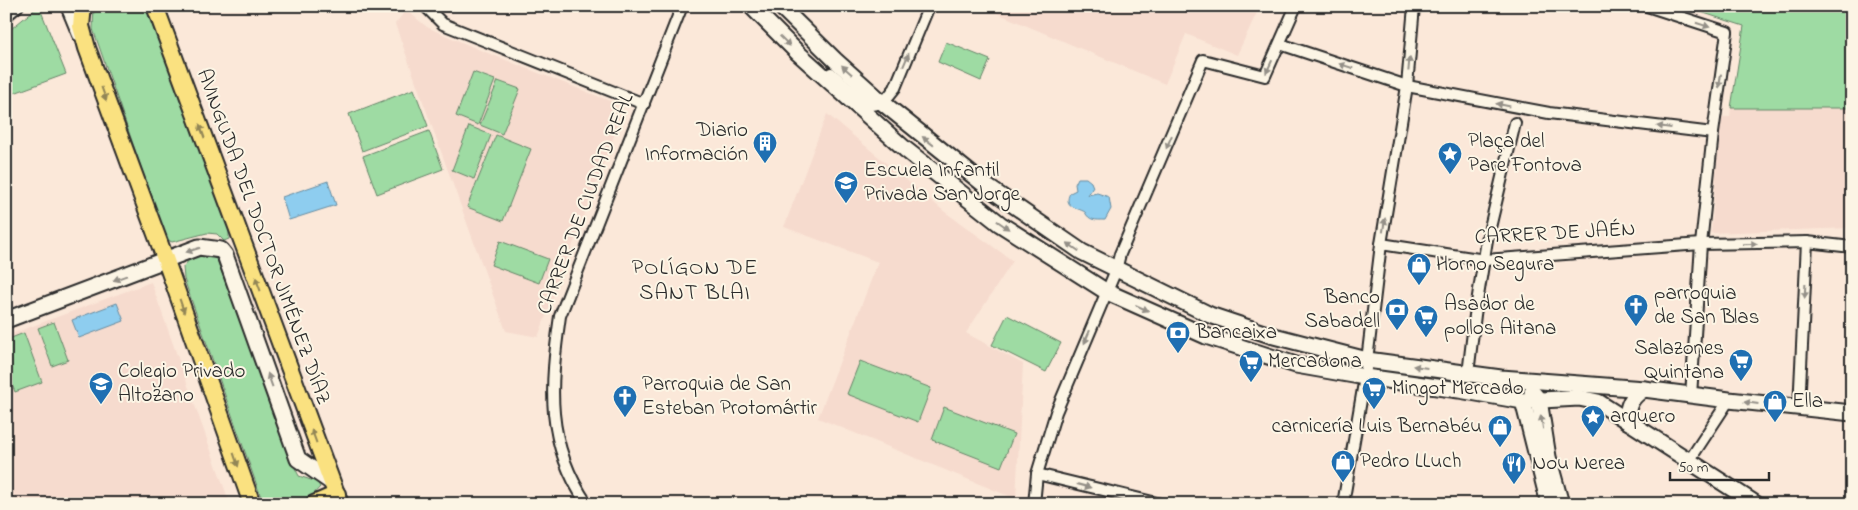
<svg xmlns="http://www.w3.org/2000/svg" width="1858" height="510" font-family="'Indie Flower',sans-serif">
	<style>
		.built { fill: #f6dbce }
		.green { fill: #9edba3; stroke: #648367 }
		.water { fill: #8ecdef; stroke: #668ca1 }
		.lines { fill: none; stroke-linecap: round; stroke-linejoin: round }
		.street-casing { stroke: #2b2b2b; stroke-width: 14 }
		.secondary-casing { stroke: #2b2b2b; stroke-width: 19 }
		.primary-casing { stroke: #2b2b2b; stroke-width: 20 }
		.street { stroke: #fcf5e5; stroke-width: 10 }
		.secondary { stroke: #fcf5e5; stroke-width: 15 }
		.primary { stroke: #fae180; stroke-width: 16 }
		.oneway { fill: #949088 }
		.oneway2 { fill: #928656 }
		.labels { text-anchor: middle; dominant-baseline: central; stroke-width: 4; stroke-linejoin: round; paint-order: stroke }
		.poi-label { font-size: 21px; fill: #2b2b2b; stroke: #fcf5e5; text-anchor: start }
		.street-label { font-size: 21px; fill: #2b2b2b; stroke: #fcf5e5 }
		.neighbourhood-label { font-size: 22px; letter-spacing: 1px; fill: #2b2b2b; stroke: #fcf5e5 }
	</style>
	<rect width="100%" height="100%" fill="#fbe8d9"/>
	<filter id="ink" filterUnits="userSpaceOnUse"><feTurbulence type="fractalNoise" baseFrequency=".02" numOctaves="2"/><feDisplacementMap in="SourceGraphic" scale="10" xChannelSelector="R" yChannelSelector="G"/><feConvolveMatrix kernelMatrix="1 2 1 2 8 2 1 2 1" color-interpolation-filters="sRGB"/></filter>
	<g filter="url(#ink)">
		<g class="built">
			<path d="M980,6H1254L1259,8L1237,55L1186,34L1165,84Z"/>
			<path d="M406,10L427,27L438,32L480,50L610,101L616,106L620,116V120L538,337L506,331L395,24Z"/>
			<path d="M1731,108H1852V228L1711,233L1721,117H1730Z"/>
			<path d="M827,114L945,212L1013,261L966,333L1023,364L1016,499L818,418L878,262L784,227Z"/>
			<path d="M151,282L230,504H17L6,474V336Z"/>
		</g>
		<g class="green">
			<path d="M39,6L66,74L6,96V33Z"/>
			<path d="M94,6H145L229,226V239L224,241L217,234L207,233L172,242L166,239L93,29Z"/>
			<path d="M1682,6H1852V108H1731L1744,26Z"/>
			<path d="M946,42L990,60L981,81L938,62Z"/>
			<path d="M473,72L495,80L478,125L456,116Z"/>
			<path d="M498,81L520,89L502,134L480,125Z"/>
			<path d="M414,89L428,126L362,151L349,114Z"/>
			<path d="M469,126L491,135L474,179L452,170Z"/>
			<path d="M429,131L443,169L377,194L363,156Z"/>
			<path d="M496,135L531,149L503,221L467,207Z"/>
			<path d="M500,241L548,259L539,283L491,265Z"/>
			<path d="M201,253L209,255L217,260L295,468L299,476L317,482L320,487L310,498L302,504H266L262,500L184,279L183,267L190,259Z"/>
			<path d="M1007,315L1061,343L1046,372L992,345Z"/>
			<path d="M54,322L68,360L52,366L38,328Z"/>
			<path d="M24,333L42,382L15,392L6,369V340Z"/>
			<path d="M860,361L931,388L918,422L847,394Z"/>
			<path d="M944,407L1014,434L1001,467L932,440Z"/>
		</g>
		<g class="water">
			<path d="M1078,178H1086L1091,182L1093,187L1088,195L1097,193L1109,197L1111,209L1105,220C1096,220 1089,221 1085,212C1076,207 1063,207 1070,193L1076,190L1075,184Z"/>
			<path d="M328,181L336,205L289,220L282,197Z"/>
			<path d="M117,303L124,321L79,338L72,320Z"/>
		</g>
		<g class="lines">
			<defs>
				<g id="street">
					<path d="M66,6L78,35"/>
					<path d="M425,6L443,24L644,104"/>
					<path d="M1647,6L1727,32L1713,133L1701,244L1691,396"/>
					<path d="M6,16L18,6"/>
					<path d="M1280,44L1407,86L1549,113L1713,133"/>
					<path d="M831,73L864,101L871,105L883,103L895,88L929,6"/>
					<path d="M1381,244L1485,260L1701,244L1807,242L1852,247"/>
					<path d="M1468,374L1475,315L1487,240L1515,123"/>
					<path d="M1799,408L1807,242"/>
					<path d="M1689,461L1729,400"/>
					<path d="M1037,474L1161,504"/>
					<path d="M587,504C545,442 550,387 560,316L682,6"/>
					<path d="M1034,504L1037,474L1056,412L1116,270L1120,254L1203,60L1265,76L1296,6"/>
					<path d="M1343,504L1365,377L1381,244L1407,86L1414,6"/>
				</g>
				<g id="secondary">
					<path d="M751,6L798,53L905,149L1000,224L1107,292L1206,336L1296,365L1365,377L1459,390L1523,401L1579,398L1598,402L1756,504"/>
					<path d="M780,6L835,60L883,103L986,186L1082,252L1210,315L1270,335L1367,360L1501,378L1644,389L1729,400L1852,413"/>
					<path d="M6,320L199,247L221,250L225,255L298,459L331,482"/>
					<path d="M1532,392L1539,400L1548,457L1561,504"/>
					<path d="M1523,401L1549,504"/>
					<path d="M1627,421C1627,405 1631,397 1644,389"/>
				</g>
				<g id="primary">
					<path d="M83,6L81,26L87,48L166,261L252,504"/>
					<path d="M155,6L340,504"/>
					<path d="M314,504L337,494"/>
				</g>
			</defs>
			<use href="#street" class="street-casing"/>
			<use href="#secondary" class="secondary-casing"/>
			<use href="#primary" class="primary-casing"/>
			<use href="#street" class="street"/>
			<use href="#secondary" class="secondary"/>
			<use href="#primary" class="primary"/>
		</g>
		<defs><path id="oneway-solid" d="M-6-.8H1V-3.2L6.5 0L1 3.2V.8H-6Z" transform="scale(1.25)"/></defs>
		<g class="oneway">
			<use href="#oneway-solid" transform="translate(1703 25) rotate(18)"/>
			<use href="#oneway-solid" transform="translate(785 41) rotate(45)"/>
			<use href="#oneway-solid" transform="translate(906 60) rotate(-67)"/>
			<use href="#oneway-solid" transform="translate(1409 64) rotate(-85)"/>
			<use href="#oneway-solid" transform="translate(1346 66) rotate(-162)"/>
			<use href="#oneway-solid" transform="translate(1269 67) rotate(115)"/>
			<use href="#oneway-solid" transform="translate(847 70) rotate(-138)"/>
			<use href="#oneway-solid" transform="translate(1720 81) rotate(98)"/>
			<use href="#oneway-solid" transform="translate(1503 105) rotate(-169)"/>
			<use href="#oneway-solid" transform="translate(1664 127) rotate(-173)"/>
			<use href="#oneway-solid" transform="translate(928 141) rotate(-142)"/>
			<use href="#oneway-solid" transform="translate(1169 142) rotate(113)"/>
			<use href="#oneway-solid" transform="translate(1003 225) rotate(35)"/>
			<use href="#oneway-solid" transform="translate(1384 225) rotate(-81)"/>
			<use href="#oneway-solid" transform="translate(1750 244) rotate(-1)"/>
			<use href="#oneway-solid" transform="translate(1073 247) rotate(-145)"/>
			<use href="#oneway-solid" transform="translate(193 250) rotate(162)"/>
			<use href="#oneway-solid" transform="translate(120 278) rotate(160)"/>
			<use href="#oneway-solid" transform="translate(1805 291) rotate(93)"/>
			<use href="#oneway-solid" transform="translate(1142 308) rotate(24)"/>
			<use href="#oneway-solid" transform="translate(1087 337) rotate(113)"/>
			<use href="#oneway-solid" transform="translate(1420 367) rotate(-172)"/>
			<use href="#oneway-solid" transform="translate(270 380) rotate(-110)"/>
			<use href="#oneway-solid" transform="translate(1751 403) rotate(-173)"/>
			<use href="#oneway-solid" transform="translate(1542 422) rotate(-99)"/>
			<use href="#oneway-solid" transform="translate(1084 486) rotate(15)"/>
		</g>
		<g class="oneway2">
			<use href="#oneway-solid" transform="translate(104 94) rotate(70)"/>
			<use href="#oneway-solid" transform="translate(202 131) rotate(-110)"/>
			<use href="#oneway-solid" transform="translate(258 284) rotate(-110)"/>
			<use href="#oneway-solid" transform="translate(182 306) rotate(71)"/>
			<use href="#oneway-solid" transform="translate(314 436) rotate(-110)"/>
			<use href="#oneway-solid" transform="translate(236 460) rotate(71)"/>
		</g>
	</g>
	<defs>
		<symbol id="building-pin" viewBox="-11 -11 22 30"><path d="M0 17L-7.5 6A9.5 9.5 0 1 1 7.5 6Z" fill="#1f6fb2" stroke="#fcf5e5"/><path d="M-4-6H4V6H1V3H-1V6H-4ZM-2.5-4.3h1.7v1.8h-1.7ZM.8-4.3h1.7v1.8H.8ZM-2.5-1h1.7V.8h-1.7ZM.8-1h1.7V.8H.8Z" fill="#fff"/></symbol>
		<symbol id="sight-pin" viewBox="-11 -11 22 30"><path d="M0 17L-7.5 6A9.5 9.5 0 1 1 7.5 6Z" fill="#1f6fb2" stroke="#fcf5e5"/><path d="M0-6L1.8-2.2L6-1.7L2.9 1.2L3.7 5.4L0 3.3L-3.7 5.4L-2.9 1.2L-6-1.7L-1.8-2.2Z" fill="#fff"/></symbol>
		<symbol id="school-pin" viewBox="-11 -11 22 30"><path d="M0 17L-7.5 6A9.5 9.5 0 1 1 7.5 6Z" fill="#1f6fb2" stroke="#fcf5e5"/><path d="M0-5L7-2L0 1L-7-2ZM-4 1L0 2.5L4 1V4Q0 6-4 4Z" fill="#fff"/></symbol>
		<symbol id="shop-pin" viewBox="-11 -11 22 30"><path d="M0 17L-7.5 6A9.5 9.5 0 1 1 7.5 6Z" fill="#1f6fb2" stroke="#fcf5e5"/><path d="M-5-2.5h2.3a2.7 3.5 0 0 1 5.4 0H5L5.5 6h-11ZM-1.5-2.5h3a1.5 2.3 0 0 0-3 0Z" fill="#fff"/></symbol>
		<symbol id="church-pin" viewBox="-11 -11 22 30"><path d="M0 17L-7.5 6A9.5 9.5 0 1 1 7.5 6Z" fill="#1f6fb2" stroke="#fcf5e5"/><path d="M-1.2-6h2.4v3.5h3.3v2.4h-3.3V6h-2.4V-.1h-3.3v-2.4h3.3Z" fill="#fff"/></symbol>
		<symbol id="bank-pin" viewBox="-11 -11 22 30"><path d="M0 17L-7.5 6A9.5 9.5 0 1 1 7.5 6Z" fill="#1f6fb2" stroke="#fcf5e5"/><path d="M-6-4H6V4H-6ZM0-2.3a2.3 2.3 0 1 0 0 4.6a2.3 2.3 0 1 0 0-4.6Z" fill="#fff"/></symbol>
		<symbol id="supermarket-pin" viewBox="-11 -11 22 30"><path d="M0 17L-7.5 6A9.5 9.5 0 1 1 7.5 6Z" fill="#1f6fb2" stroke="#fcf5e5"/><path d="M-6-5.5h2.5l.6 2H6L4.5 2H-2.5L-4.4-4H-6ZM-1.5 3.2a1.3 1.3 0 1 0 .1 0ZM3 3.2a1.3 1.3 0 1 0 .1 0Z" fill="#fff"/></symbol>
		<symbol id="restaurant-pin" viewBox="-11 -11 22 30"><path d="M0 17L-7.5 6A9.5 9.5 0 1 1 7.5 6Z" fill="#1f6fb2" stroke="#fcf5e5"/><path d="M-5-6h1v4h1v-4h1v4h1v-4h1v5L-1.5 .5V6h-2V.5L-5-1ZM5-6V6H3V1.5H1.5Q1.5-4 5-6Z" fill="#fff"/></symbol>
	</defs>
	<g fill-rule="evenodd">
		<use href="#building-pin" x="751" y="129" width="28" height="38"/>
		<use href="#sight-pin" x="1436" y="140" width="28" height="38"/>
		<use href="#school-pin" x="832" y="169" width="28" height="38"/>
		<use href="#shop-pin" x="1405" y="251" width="28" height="38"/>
		<use href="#church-pin" x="1622" y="292" width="28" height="38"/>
		<use href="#bank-pin" x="1383" y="296" width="28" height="38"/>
		<use href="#supermarket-pin" x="1412" y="303" width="28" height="38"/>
		<use href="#bank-pin" x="1164" y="319" width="28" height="38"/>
		<use href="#supermarket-pin" x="1727" y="347" width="28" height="38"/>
		<use href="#supermarket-pin" x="1237" y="348" width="28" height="38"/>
		<use href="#school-pin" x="87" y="370" width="28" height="38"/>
		<use href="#supermarket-pin" x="1360" y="375" width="28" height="38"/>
		<use href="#church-pin" x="611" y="383" width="28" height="38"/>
		<use href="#shop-pin" x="1761" y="388" width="28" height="38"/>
		<use href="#sight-pin" x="1579" y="403" width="28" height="38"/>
		<use href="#shop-pin" x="1486" y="413" width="28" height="38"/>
		<use href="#shop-pin" x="1329" y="448" width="28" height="38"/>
		<use href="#restaurant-pin" x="1500" y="450" width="28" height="38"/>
	</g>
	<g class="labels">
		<g class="poi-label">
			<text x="748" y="131" text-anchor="end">Diario<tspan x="748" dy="24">Información</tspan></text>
			<text x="1468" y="142">Plaça del<tspan x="1468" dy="24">Pare Fontova</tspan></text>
			<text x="864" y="171">Escuela Infantil<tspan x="864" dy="24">Privada San Jorge</tspan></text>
			<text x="1436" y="265">Horno Segura</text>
			<text x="1654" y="294">parroquia<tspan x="1654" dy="24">de San Blas</tspan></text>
			<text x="1380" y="298" text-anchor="end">Banco<tspan x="1380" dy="24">Sabadell</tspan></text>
			<text x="1444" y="305">Asador de<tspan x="1444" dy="24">pollos Aitana</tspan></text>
			<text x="1196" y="333">Bancaixa</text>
			<text x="1724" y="349" text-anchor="end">Salazones<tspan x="1724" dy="24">Quintana</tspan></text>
			<text x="1268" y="362">Mercadona</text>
			<text x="118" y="372">Colegio Privado<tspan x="118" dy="24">Altozano</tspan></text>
			<text x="642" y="385">Parroquia de San<tspan x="642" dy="24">Esteban Protomártir</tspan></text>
			<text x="1392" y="389">Mingot Mercado</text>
			<text x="1792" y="402">Ella</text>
			<text x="1610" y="417">arquero</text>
			<text x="1482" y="427" text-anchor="end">carnicería Luis Bernabéu</text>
			<text x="1360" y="462">Pedro LLuch</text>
			<text x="1532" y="464">Nou Nerea</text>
		</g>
		<g class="street-label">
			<text transform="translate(586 204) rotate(-69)">CARRER DE CIUDAD REAL</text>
			<text transform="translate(1555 234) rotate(-3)">CARRER DE JAÉN</text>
			<text transform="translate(263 237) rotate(70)">AVINGUDA DEL DOCTOR JIMÉNEZ DÍAZ</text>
		</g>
		<g class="neighbourhood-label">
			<text x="695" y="269">POLÍGON DE<tspan x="695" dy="25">SANT BLAI</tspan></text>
		</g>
	</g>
	<rect width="1858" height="510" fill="none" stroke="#fcf5e5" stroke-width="25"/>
	<rect x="12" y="12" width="1833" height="485" fill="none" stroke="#2b2b2b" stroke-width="2" filter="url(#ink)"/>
	<path d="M1670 472v8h99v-8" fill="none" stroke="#2b2b2b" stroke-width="2.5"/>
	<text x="1678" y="472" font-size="15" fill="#2b2b2b" stroke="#fcf5e5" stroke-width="4" paint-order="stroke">50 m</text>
</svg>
